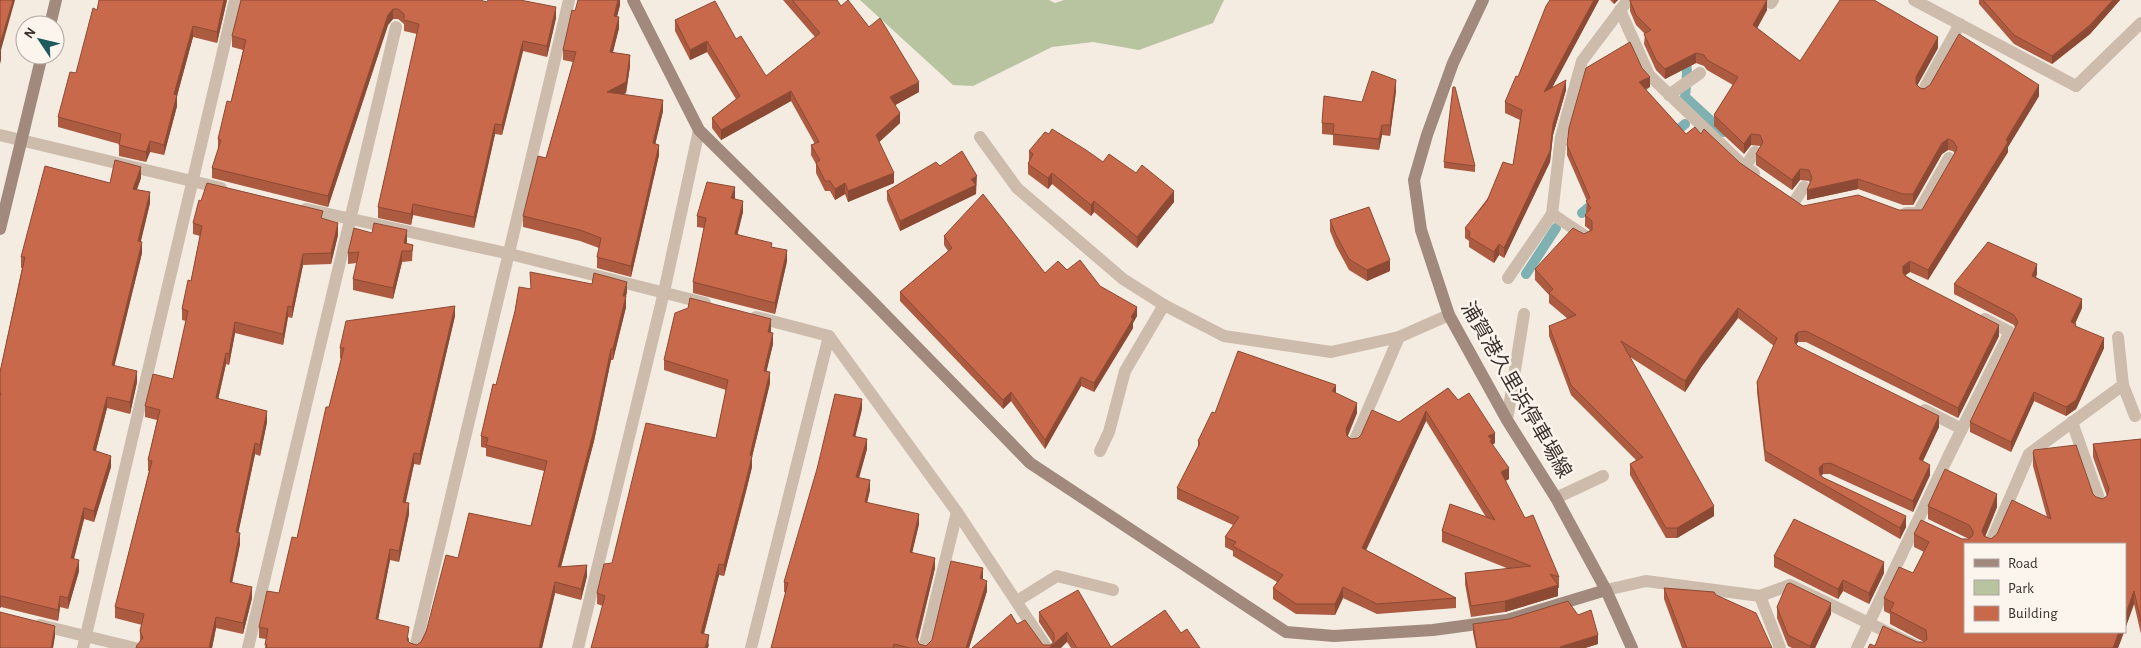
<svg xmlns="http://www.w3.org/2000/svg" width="2141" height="648" font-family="'Alegreya Sans','Noto Sans JP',sans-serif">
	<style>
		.green { fill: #b8c4a0 }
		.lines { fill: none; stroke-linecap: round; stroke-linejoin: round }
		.stream { stroke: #7fb0b2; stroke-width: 10 }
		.lane { stroke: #cdbbac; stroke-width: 12 }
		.street { stroke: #cdbbac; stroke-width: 12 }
		.secondary { stroke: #a18a7d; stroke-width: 12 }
		.wall { fill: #ac5a40 }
		.shaded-wall { fill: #8c4a34 }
		.building { fill: #c8694b; stroke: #8c4a34 }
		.labels { text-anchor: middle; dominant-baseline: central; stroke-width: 5; stroke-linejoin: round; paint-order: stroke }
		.street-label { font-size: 20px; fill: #3b302b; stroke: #fbf5ee }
	</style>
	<rect width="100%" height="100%" fill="#f4ebe1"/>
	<path class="green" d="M860,0H1049L1055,3L1064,0H1224L1213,23L1139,50L1093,42L1052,47L973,86L953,85Z"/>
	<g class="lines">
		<g class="stream">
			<path d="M1686,56L1687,74L1685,97L1723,132"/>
			<path d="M1672,135L1685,124"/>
			<path d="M1582,213L1596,201"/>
			<path d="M1526,274L1556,228"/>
		</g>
		<g class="lane">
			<path d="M1914,0L2076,86"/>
			<path d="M1620,10L1649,75L1745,167L1754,173"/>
			<path d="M1906,213H1918L1949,158"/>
			<path d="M1508,278L1552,214L1561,137L1582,61L1628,0"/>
			<path d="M1925,410L1962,429"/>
			<path d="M2072,422L2101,504"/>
			<path d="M1100,451L1109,432L1125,371L1164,305"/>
			<path d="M1949,455L2010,332L1985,319"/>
			<path d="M1017,601L1057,576L1113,590"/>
		</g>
		<g class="street">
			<path d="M1771,3L1773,0"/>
			<path d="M2076,86L2141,23"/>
			<path d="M1923,91L1960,24"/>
			<path d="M1669,95L1700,73"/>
			<path d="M0,135L221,188"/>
			<path d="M980,137L1017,188L1123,279L1164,305L1224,336L1331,352L1399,337L1449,315"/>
			<path d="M1745,167L1755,152"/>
			<path d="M1794,202L1804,187"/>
			<path d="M306,209L510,254L705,303"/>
			<path d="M1552,214L1585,236"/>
			<path d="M756,317L829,336L957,512L1047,648"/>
			<path d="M2118,337L2123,385L2135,416"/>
			<path d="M1507,420L1524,314"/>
			<path d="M1354,442L1399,337"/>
			<path d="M1556,498L1603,476"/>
			<path d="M1990,544L2029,454L2123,385"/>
			<path d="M1606,590L1646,581L1760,596L1790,585L1920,648"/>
			<path d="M1760,596L1780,648"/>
			<path d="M40,625L135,648"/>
			<path d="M83,648L235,0"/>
			<path d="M248,648L396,27"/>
			<path d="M415,648L569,0"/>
			<path d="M578,648L664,292L699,130"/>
			<path d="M751,648L829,336"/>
			<path d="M924,648L957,512"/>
			<path d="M1857,648L1949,455"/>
		</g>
		<g class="secondary">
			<path d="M633,0L699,130L866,295L1030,463L1286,632L1334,636L1433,630L1507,620L1606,590"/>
			<path d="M1483,0L1453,63L1427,135L1414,180L1421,230L1449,315L1507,420L1556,498L1606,590L1632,648"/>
			<path d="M50,25L56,0"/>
			<path d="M0,229L42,55"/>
		</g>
	</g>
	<g class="wall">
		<path d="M227,0L217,43L193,37L177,96V106L164,155L150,152L146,162L119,156V144L58,127V117L76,73L97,10Z"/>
		<path d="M241,0L556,18L547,57L523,51L502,135L495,134L474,228L413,215L411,225L378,218V207L417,34L404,31V24L398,19H393L388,25L328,207L212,178V168L218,150V139L231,102L243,50L232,47V36Z"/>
		<path d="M620,0V5L617,17L619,28L613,52L630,66L626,93L623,94L663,111L655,144L659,155L631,277L597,268V257L599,248L580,241L523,227V216L546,158L573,62L563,60V50L575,11Z"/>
		<path d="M783,0H837L841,6L919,92L895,105L900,123L879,142L894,183L848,202L845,194L835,200L830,191H825L816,173V164L811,155V145L815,144L791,101L721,140L712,128V118L736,99L707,52L690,60L675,31V20L766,76L815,37Z"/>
		<path d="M1550,0H1599L1552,87L1566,90L1553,135L1550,162L1504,258L1499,255L1494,263L1469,247V241L1465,238V228L1513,165L1520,120L1505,113V102L1518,77Z"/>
		<path d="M1610,0H1618L1614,4Z"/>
		<path d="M1979,0H2120L2090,34L2052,64L2014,44L1979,4Z"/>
		<path d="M1630,1L1767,10L1757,28L1800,61L1938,48L1917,85L1920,88L2039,96L2008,147V152L1928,280L1910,272L1905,275L1999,336L1958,418L1806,342H1798L1796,344L1798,346L1939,427L1923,461L1930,475L1913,512L1830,474H1823L1821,476L1906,527L1900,539L1765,461L1757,392V382L1774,346L1738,318L1702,366L1685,392L1630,357L1714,516L1677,538H1666L1630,475V464L1636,460L1571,395L1549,336V326L1568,319L1549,303V295L1535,280V269L1584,234L1590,230L1585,226V215L1587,213L1586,212L1587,201L1567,155V145L1569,128L1650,87L1646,90L1686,134H1701L1740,163L1803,206L1899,210H1922L1955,154L1953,151L1948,150L1942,154L1913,205H1903L1858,189L1807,200L1810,183L1809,181L1800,180L1792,190L1756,165V154L1760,147V146L1751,145L1744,154L1714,126V115L1733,85L1707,70L1704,66L1696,63L1665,79L1656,70L1644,44L1645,34L1636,25L1630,11Z"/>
		<path d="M1396,91L1390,136L1382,135L1379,150L1333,145V135L1322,134V123L1362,102Z"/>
		<path d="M1029,151L1103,162L1174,202L1137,248L1094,212L1091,216L1052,184L1048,189L1028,174V164L1029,161Z"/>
		<path d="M1444,162L1475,166V172L1444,168Z"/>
		<path d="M940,166L977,185H976V194L900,231L887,200V191Z"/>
		<path d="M141,178L137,189L150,203L141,241L142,253L114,365L137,382L130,414L107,408L96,450L111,467L94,522L84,519L74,559L79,571L68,609L60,607L58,621L1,607L0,608V372L22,268H21V257Z"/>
		<path d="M735,198V199L743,212L737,234L772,247L787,261L775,314L693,293V282L704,228L697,227V216Z"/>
		<path d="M323,219L338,235L331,264L303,265L292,318L288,317L283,345L235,333L229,365L226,364L218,399L267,422L260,456L255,454L238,533L240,544L232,582L252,598L243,634L216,628L212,648H136L140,641V631L142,625L115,618V607L149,471H148V460L157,420L145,417V406L173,379L186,321L182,320V309L191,281L200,236L193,234V223Z"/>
		<path d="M1330,220L1390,271L1367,281L1349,270L1336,246L1330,231Z"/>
		<path d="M372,233L407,241L406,243L413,245L412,261L402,262L393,299L353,290V279L357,263L348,264V253Z"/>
		<path d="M944,236L1045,273L1067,270L1100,286L1137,316L1133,323V328L1094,392L1081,386L1045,449L1011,401L1003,409L900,301V292L948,251L944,245Z"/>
		<path d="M2037,274L2036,277L2082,308L2075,324L2076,327L2104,348L2076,409L2066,416L2034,401L2011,452L1970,432V422L2015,328L2014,325L1954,294V284Z"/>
		<path d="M531,289L627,292L626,296V307L613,360H611L594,441L561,567L587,576L581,600L555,593L542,648H265L266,639L259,638V627L279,593L297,538L341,359L340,358V348L455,316L420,465L414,464L406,502L409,514L399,562L390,560L378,620L409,638V642L410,643L417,645L421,642L458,558L531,526L544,471L486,456V448L481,447V436L496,385Z"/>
		<path d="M771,330V333L773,344L766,372L770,383L752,457V467L746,492L724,576L719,575L704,634L709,645L708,648H591L603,606L597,604V593L612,563L716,438L726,390L664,370V360Z"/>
		<path d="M1448,388L1495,443L1492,445L1509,479L1505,481L1525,518L1559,577V588H1558V596L1505,612L1471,617L1465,584V573L1509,569L1442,542V531L1486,517L1426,421L1366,550L1456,598V608L1377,614L1343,598L1335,615L1296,614L1273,599V588L1277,582L1233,556V551L1225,547V537L1233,525L1177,499V488L1198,448V441L1215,413L1336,393L1357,413L1348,436L1351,439L1358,438L1399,422Z"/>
		<path d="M862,409L855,436L867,449L859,478L870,490L867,502L919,524L912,552L935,568L918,640L919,644L926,646L932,640L983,579L987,591L969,648H771L786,593L784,592V582Z"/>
		<path d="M2141,439V634L2134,604L2125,629V544L1965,632H2124L2118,648H1868L1875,646L1924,642L1890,624V614L1884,611V598L1913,573L1924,552L1914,547V534L1962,539H1969L1928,519V506L1997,507L1985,537L1991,539L2047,517L2033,466V453L2093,494L2096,497L2103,499L2107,496L2093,457V444Z"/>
		<path d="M1774,556L1884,573L1869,604L1843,591L1838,599L1774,567Z"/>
		<path d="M1664,588L1716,595L1772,648H1682L1664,599Z"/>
		<path d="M1777,607L1831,614L1815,648H1792L1788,646L1777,618Z"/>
		<path d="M1039,612L1111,647L1181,633L1200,648H1071L1067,642L1049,648H972L1017,624L1043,645H1051L1053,643L1039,622Z"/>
		<path d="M1473,624L1598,644L1585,648H1476L1473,633Z"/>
	</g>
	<g class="shaded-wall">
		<path d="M13,0H15L1,50V60L0,64V44Z"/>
		<path d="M224,0H227L217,43V32Z"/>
		<path d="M618,0H620V5L614,27V16Z"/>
		<path d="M1594,0H1599L1544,103V92Z"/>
		<path d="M1614,0H1618L1614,4Z"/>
		<path d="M1767,0V10L1753,36V25Z"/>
		<path d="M2113,0H2120L2090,34L2052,64V56Z"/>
		<path d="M556,7V18L547,57V46Z"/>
		<path d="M393,9V19L388,25L328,207V196L388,15Z"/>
		<path d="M619,17V28L610,63V52Z"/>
		<path d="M193,26V37L177,96V106L164,155V145L174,94Z"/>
		<path d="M1938,37V48L1916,88V77Z"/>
		<path d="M523,41V51L502,135V125Z"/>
		<path d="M707,41V52L690,60V50Z"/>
		<path d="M1696,53V63L1665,79V69Z"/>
		<path d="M630,55V66L626,93L607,103V92Z"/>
		<path d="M1650,77V87L1639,93V82Z"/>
		<path d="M1396,80V91L1390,136V125Z"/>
		<path d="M1566,80V90L1553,135L1550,162L1504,258V248L1553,124Z"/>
		<path d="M919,82V92L890,108V97Z"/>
		<path d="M2039,85V96L2008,147V152L1928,280V270Z"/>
		<path d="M791,91V101L721,140V130Z"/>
		<path d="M663,100V111L653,154V143Z"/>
		<path d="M900,113V123L876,145V135Z"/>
		<path d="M495,124V134L474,228V217Z"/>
		<path d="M1382,125V135L1379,150V139Z"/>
		<path d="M1751,134V145L1744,154V144Z"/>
		<path d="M1948,139V150L1942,154L1913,205V194L1942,143Z"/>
		<path d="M150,141V152L146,162V152Z"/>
		<path d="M659,145V155L631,277V266Z"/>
		<path d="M141,167V178L133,200V189Z"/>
		<path d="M1800,169V180L1792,190V180Z"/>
		<path d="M894,173V183L848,202V191Z"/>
		<path d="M1052,173V184L1048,189V178Z"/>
		<path d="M977,176L976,194L900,231V221Z"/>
		<path d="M1858,179V189L1807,200V190Z"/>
		<path d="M845,183V194L835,200V189Z"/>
		<path d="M735,187V198L731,209V198Z"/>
		<path d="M1174,191V202L1137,248V237Z"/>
		<path d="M150,192V203L138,252V241Z"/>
		<path d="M743,201V212L735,245V234Z"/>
		<path d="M1094,201V212L1091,216V205Z"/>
		<path d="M413,204V215L411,225V214Z"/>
		<path d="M338,223V235L331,264V253Z"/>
		<path d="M407,230V241L405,251L404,243Z"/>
		<path d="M142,242V253L112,376V365Z"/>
		<path d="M1499,244V255L1494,263V252Z"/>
		<path d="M787,250V261L775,314V303Z"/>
		<path d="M402,251V262L393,299V288Z"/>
		<path d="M303,254V265L292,318V307Z"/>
		<path d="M1390,260V271L1367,281V270Z"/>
		<path d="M1910,261V272L1903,277V266Z"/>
		<path d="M2037,264V274L2032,285V276Z"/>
		<path d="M627,282V292L623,306V296Z"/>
		<path d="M626,296V307L613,360V349Z"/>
		<path d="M2082,299V308L2071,332V322Z"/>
		<path d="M288,306V317L283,345V334Z"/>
		<path d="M455,306V316L420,465V454Z"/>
		<path d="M1137,307V316L1133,323V328L1094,392V383Z"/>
		<path d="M1738,308V318L1702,366L1685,392V381L1702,355Z"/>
		<path d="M771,319V330L768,343V332Z"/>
		<path d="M235,322V333L229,365V354Z"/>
		<path d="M1999,325V336L1958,418V408Z"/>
		<path d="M1798,332V342L1795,346V335Z"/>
		<path d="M773,333V344L764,382V371Z"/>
		<path d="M2104,338V348L2076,409L2066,416V407Z"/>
		<path d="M611,349V360L594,441L558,578V567Z"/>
		<path d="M226,353V364L216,409V398Z"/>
		<path d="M137,371V382L130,414V402Z"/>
		<path d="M770,372V383L752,457V467L724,576V565L750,455Z"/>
		<path d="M1081,377V386L1045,449V440Z"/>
		<path d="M1336,385V395L1332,391Z"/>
		<path d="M1011,392V401L1003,409V400Z"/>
		<path d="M2034,392V401L2011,452V442Z"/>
		<path d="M107,397V408L93,461V450Z"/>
		<path d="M862,399V409L853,446V436Z"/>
		<path d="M1357,403V413L1346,439V429Z"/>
		<path d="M267,411V422L260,456V445Z"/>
		<path d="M1426,411V421L1362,559V548Z"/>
		<path d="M1939,416V427L1919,469V459Z"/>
		<path d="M1495,433V443L1492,445L1488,436Z"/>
		<path d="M867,439V449L856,488V477Z"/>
		<path d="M255,443V454L236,544V532Z"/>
		<path d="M414,453V464L403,512V502Z"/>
		<path d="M111,456V467L94,522V511Z"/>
		<path d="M1823,464V474L1819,478V468Z"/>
		<path d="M1930,465V475L1913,512V501Z"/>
		<path d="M1509,468V479L1501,483V472Z"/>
		<path d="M870,480V490L865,512V502Z"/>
		<path d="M1997,494V507L1982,544V531Z"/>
		<path d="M409,503V514L399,562V551Z"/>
		<path d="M1714,506V516L1677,538V528Z"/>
		<path d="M84,508V519L71,569V558Z"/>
		<path d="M919,514V524L910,562V552Z"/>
		<path d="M1906,516V527L1900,539V528Z"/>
		<path d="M240,533V544L230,593V582Z"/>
		<path d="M390,549V560L376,630V619Z"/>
		<path d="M935,558V568L916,646V636Z"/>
		<path d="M79,560V571L68,609V598Z"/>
		<path d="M1884,562V573L1869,604V593Z"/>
		<path d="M719,564V575L701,644V633Z"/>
		<path d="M587,565V576L581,600V589Z"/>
		<path d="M983,568V578L980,589V578Z"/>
		<path d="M1843,580V591L1838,599V589Z"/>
		<path d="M987,581V591L969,648H966Z"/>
		<path d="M555,582V593L542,648H539Z"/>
		<path d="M1558,585V596L1505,612V601Z"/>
		<path d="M252,587V598L243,634V623Z"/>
		<path d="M1343,587V598L1335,615V604Z"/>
		<path d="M2134,591V604L2125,629V616Z"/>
		<path d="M0,596H1V607L0,608Z"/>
		<path d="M60,596V607L58,621V610Z"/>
		<path d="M1831,603V614L1815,648H1810V646Z"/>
		<path d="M216,617V628L212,648H209Z"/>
		<path d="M55,626V637L53,648H51Z"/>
		<path d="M1067,632V642L1061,648H1049Z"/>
		<path d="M2119,632H2124L2118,648H2113Z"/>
		<path d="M709,635L708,648H705Z"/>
		<path d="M1598,635V644L1585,648H1560V647Z"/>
	</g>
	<g class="building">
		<path d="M0,0H13L0,44Z"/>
		<path d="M99,0H224L217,32L193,26L174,94L177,95L164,145L150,141L146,152L119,145L121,134L58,117L70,72L76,73L93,8L97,10Z"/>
		<path d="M241,0H480L487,2L488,0H520L556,7L547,46L523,41L502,125L495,124L474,217L413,204L411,214L378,207L419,24L404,20V14L398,9H393L388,15L328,196L212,168L221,140L218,139L227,101L231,102L246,40L232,36Z"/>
		<path d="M578,0H618L614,16L619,17L610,52L630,55L626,82L607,92L663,100L653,143L659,145L631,266L597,257L601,238L580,230L523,216L538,156L546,158L576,52L563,50L572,10L575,11Z"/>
		<path d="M792,0H837L841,6L848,0L869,27L880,18L919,82L890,97L900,113L876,135L894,173L848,191L845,183L835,189L830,181H825L816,163L820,160L811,145L819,142L791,91L721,130L712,118L740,96L707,41L690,50L675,20L715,1L736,39L741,36L766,76L820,33Z"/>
		<path d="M1550,0H1594L1544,92L1566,80L1553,124L1550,151L1504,248L1499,244L1494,252L1469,237L1470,232L1465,228L1487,201L1503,162L1513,165L1522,110L1505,102L1516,76L1518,77L1546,6Z"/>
		<path d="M1630,0H1767L1753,25L1800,61L1840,0H1874L1938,37L1916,77V84L1920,88L1924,89L1930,85L1959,34L2039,85L2006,140L2008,142L1928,270L1910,261L1903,266V273L1906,277L1999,325L1958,408L1806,331L1798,332L1795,335V343L1798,346L1939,416L1919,459L1930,465L1913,501L1830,463L1823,464L1819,468L1820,475L1824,478L1906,516L1900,528L1765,451L1757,382L1777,338L1738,308L1702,355L1685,381L1621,341L1714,506L1677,528H1666L1630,464L1643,457L1571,385L1549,326L1576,315L1549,293L1553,289L1535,269L1573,228L1584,234L1592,230V221L1585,215L1591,208L1586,201L1590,198L1567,145L1569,128L1586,68L1630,42L1642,68L1650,77L1639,82L1686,134L1695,127L1701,134L1704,129L1740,163L1803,206L1858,195L1899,210H1922L1956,151L1957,147L1953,141L1948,139L1942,143L1913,194H1903L1858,179L1807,190L1812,178L1809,170L1800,169L1792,180L1756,154L1763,142L1760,135L1751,134L1744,144L1714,115L1738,77L1707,60L1704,55L1696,53L1665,69L1656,60L1644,34L1651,30L1636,15L1630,1Z"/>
		<path d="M1983,0H2113L2090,25L2052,56L2014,35Z"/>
		<path d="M1372,71L1396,80L1390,125H1382L1379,139L1333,134L1334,124L1322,123L1324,96L1362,102Z"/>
		<path d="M1453,87H1455L1475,166L1444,162Z"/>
		<path d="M1052,129L1086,150L1103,162L1109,154L1136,173L1142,165L1174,191L1137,237L1094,201L1091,205L1052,173L1048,178L1028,164L1033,154L1029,151L1045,132L1049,134Z"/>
		<path d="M962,151L977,176L971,179L976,185L900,221L887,191L936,162L940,166Z"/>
		<path d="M115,160L141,167L133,189L150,192L138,241L142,242L112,365L137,371L130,402L107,397L93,450L111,456L94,511L84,508L71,558L79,560L68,598L60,596L58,610L1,596H0V396L1,393H0V372L25,257H21L45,166L110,183Z"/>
		<path d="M707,182L735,187L731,198L743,201L735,234L772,243L771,247L787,250L775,303L693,282L706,218L697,216Z"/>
		<path d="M207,183L323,211L321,218L338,223L331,253L303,254L292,307L288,306L283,334L235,322L229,354L226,353L216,398L267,411L260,445L255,443L236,532L240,533L230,582L252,587L243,623L216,617L209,648H136L137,645L143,638L140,631L144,614L115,607L152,461L148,460L160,410L145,406L153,374L173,379L188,311L182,309L188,280L191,281L202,226L193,223L199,200L201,201Z"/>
		<path d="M983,194L1045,273L1058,261L1067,270L1080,260L1100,286L1137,307L1131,317L1133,319L1094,383L1081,377L1045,440L1011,392L1003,400L900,292L952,248L944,236Z"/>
		<path d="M1369,207L1390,260L1367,270L1349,259L1336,235L1330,220Z"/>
		<path d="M374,223L407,230L404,243L413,245L412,251H402L393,288L353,279L359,252L348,253L354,228L372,233Z"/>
		<path d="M1988,242L2037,264L2032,276L2082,299L2071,322L2076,324L2075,326L2104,338L2076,400L2066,407L2034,392L2011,442L1970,422L2018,322L2014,315L1954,284Z"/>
		<path d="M530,272L592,284L594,273L627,282L623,296H626L613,349H611L594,430L558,567L587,565L581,589L555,582L539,648H266L267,645H265L268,629L259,627L267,591L279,593L292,537L297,538L326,407H329L344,348H340L346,321L455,306L420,454L414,453L403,502L409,503L399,551L390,549L376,619L409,627L407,640L410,643L417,645L421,642L426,632L446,555L458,558L469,513L531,526L547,461L486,445L488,438L481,436L493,384L496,385L515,311L519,287L531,289Z"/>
		<path d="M690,298L771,319L768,332L773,333L764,371L770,372L750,455L752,456L746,481L724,565L719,564L701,633L709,635L705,648H591L605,596L597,593L604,564L612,563L646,423L716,438L728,380L664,360L675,313L688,308Z"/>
		<path d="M1238,351L1336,385L1332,391L1357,403L1346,429L1347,436L1351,439L1358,438L1361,435L1372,410L1399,422L1448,388L1458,400L1469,393L1495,433L1488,436L1492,440L1490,441L1509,468L1501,472L1525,518L1533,515L1559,577L1550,574L1558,585L1505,601L1471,606L1465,573L1531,566L1442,531L1450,504L1495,520L1426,411L1362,548L1456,598L1377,604L1343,587L1335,604H1296L1273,588L1283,575L1233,546L1236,542L1225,537L1239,517L1177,488L1200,443L1198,441L1212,412L1215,413Z"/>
		<path d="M835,394L862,399L853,436L867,439L856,477L870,480L865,502L919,514L910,552L935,558L916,636L919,644L926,646L932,640L951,561L983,568L980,578L987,581L966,648H910L894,644L893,648H771L788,583L784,582L817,469Z"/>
		<path d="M2141,439V621L2134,591L2125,616V544H1965V632H2119L2113,648H1868L1870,644L1875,646L1883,626L1917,642H1924L1927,639L1926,630L1890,611L1894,603L1884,598L1899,567L1913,573L1929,542L1914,534L1921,520L1962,539H1969L1973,535V531L1969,525L1928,506L1945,469L1997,494L1982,531L1984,536L1991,539L1997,534L2012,500L2051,519L2033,453L2034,450L2076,445L2093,494L2096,497L2103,499L2107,496L2109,489L2093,444Z"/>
		<path d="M1794,519L1884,562L1869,593L1843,580L1838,589L1774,556Z"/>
		<path d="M1790,583L1831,603L1810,646L1788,635L1777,607L1787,584Z"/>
		<path d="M1664,588L1714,592L1716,595L1756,613L1772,648H1687Z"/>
		<path d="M1078,590L1111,647L1165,610L1181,633L1187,629L1200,648H1077L1067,632L1049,648H972L1011,614L1017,624L1025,620L1043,645H1051L1054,641V634L1039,612Z"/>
		<path d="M1568,601L1578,615L1591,610L1598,635L1560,647L1561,648H1477L1473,624L1509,619Z"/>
		<path d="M0,612L55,626L51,648H0Z"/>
	</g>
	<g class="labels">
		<g class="street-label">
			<text transform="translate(1516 390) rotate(60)">浦賀港久里浜停車場線</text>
		</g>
	</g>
	<rect x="1964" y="543" width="162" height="90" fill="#fbf5ee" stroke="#aea6a0"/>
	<rect x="1974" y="559" width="25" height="8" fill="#a18a7d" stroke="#aea6a0"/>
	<text x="2008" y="568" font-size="15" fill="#3b302b">Road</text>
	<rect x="1974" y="580" width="25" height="15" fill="#b8c4a0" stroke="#aea6a0"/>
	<text x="2008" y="593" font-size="15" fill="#3b302b">Park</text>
	<rect x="1974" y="606" width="25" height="15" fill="#c8694b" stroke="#aea6a0"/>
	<text x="2008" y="618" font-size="15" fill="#3b302b">Building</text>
	<g transform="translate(40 40) rotate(305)"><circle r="24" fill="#fbf5ee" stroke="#aea6a0"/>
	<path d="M0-4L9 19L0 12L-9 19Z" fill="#1f5a5e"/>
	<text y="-8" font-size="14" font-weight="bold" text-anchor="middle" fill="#3b302b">N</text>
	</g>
</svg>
